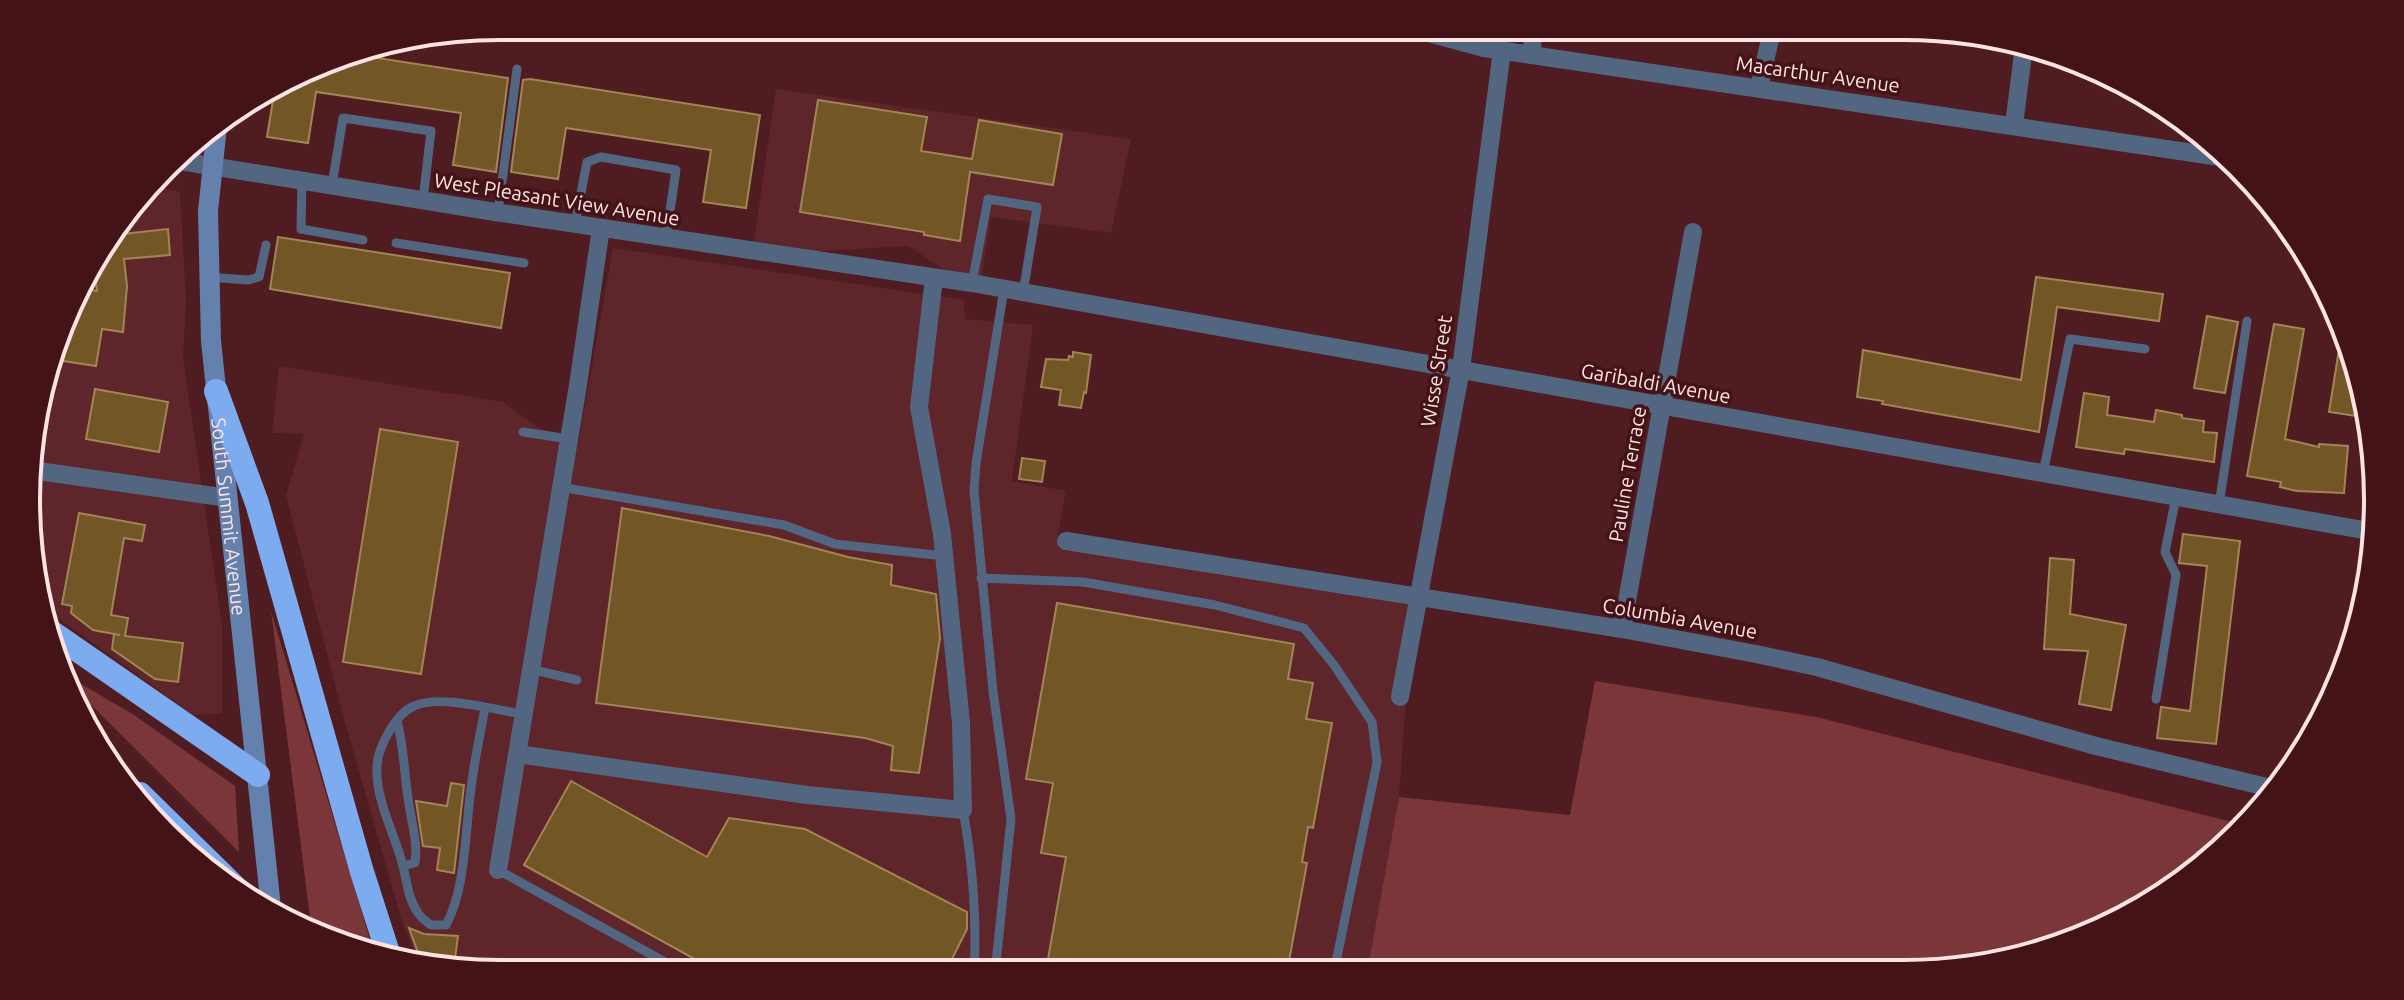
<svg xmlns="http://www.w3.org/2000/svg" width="2404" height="1000" font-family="Ubuntu,sans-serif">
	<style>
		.built { fill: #5e252a }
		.green { fill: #7b363a }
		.building { fill: #725626; stroke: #a38555; stroke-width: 2 }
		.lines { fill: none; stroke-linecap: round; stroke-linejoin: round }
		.lane { stroke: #526581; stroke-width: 9 }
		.street { stroke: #526581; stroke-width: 18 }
		.secondary { stroke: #6481ae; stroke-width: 20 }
		.highway { stroke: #7dabf0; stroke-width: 24 }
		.labels { text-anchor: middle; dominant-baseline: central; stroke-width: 7; stroke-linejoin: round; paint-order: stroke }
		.street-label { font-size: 20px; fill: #fee3e3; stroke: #431317 }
		.rim { fill: none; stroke: #fee3e3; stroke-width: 4 }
	</style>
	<rect width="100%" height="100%" fill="#4f1d21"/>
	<g class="built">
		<path d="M776,89L1131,139L1111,233L991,217L979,292L908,246L752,255Z"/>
		<path d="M153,186L180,192L186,301L183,358L222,625V713L193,715L40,605L35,592L30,438L89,263Z"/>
		<path d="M613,248L964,300L965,319L1033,325L1012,481L1066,491L1057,539L1413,601L1399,797L1367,972L500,974L418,961L401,918L342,712L286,495L304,434L272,433L279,366L503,402L533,424L577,450Z"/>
	</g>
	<g class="green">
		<path d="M271,611L374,953C339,947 335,941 310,917Z"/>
		<path d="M66,675L134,715L235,786L239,852L69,683Z"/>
		<path d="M1595,681L1816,717L2244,825L2216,857L2086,938L1966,970L1367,972L1399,797L1570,815Z"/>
	</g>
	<g class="building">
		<path d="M345,53L508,78L496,172L453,165L461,113L316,92L308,143L267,137L274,94Z"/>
		<path d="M530,79L760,115L746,208L703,202L711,150L566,128L558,179L511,172L523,80Z"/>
		<path d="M818,100L927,117L921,151L972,159L979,120L1062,134L1053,185L970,172L960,241L924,235V232L800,212Z"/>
		<path d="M168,229L170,255L124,259L127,286L123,332L102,329L96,366L57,360L81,288L97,291L93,259L113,235Z"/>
		<path d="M278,237L510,273L501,328L270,289Z"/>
		<path d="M2036,277L2163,294L2159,321L2057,307L2039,432L1882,404L1883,401L1857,397L1863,350L2021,380Z"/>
		<path d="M2207,316L2238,322L2225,393L2194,388Z"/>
		<path d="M2274,324L2304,329L2285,439L2319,447V444L2348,446L2344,493L2297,491L2280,487L2281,482L2247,476Z"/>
		<path d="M2341,337L2353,380L2363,417L2329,412Z"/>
		<path d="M1073,352L1091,355L1086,393L1084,392L1081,408L1059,405L1061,390L1041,387L1046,359L1068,360L1069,356L1073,357Z"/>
		<path d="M95,389L168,402L159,452L86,439Z"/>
		<path d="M2084,393L2109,397L2107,415L2154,422L2156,410L2182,415V418L2204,421L2203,432L2217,433L2214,462L2125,449L2124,454L2076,447Z"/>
		<path d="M380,429L458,442L421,674L343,662Z"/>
		<path d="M1022,458L1045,461L1042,482L1019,479Z"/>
		<path d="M622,508L769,536L848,557L892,565L891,585L936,594L940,638L919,773L891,770L893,746L865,738L596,703Z"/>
		<path d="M79,513L145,525L142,541L124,538L111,615L128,618L125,636L183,643L178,682L155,679L112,649L114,634L120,635L93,630L71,613L72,606L62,604Z"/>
		<path d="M2183,534L2240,541L2216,744L2157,738L2161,707L2190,711L2207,566L2179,563Z"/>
		<path d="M2050,558L2074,560L2070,614L2126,625L2111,710L2079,704L2088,651L2044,649Z"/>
		<path d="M1057,603L1294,644L1288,679L1313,683L1306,719L1332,723L1313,828L1308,827L1302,862L1307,863L1287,972H1104V969L1048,959L1066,857L1041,853L1053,783L1026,779Z"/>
		<path d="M571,781L707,857L729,818L805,829L967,912V929L945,973H720L524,865Z"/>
		<path d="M451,783L464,785L454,873L437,870L440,848L423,846L416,801L447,806Z"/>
		<path d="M409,928L424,934L458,936L454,966L421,961Z"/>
	</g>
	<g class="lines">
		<g class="lane">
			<path d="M302,180L301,229L363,240"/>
			<path d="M332,185L343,118L431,131L423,200"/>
			<path d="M498,212L517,69"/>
			<path d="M575,224L587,162L601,157L676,170L666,238"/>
			<path d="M396,243L524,263"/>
			<path d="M208,277L248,280L259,277L266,245"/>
			<path d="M972,283L988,199L1037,207L1023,293"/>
			<path d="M523,432L569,439"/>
			<path d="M2043,474L2070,339L2145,349"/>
			<path d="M560,487L784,525L835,544L944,556"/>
			<path d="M2219,505L2247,321"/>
			<path d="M2365,530L2375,463"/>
			<path d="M981,578L1083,582L1215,605L1304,628L1334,665L1372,722L1377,762L1334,972"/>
			<path d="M530,669L577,680"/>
			<path d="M2156,699L2176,575L2165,552L2176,497"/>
			<path d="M485,708C480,735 474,762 471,789C465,830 466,889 446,925H431C427,922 421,918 418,913C408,899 407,882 403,866C395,834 375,800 377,766C378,747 396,713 414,706C441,694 494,710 523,714"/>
			<path d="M397,721C404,747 404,772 408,798C411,821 418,840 415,863L403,866"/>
			<path d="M963,810C973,865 977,917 974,973"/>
			<path d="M498,870L685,973"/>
			<path d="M995,973L1011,819L993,691L974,491L976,463L1004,289"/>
		</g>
		<g class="street">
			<path d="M1314,26H1316"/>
			<path d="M1403,26L1484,48L2227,158"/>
			<path d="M1532,55L1533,26"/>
			<path d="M1759,88L1773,26"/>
			<path d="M2014,125L2024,46"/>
			<path d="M174,160L495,212L972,283L2369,531"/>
			<path d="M31,470L228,498"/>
			<path d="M1066,541L1622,629L1756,654L1817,667L2096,746L2275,789"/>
			<path d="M1622,629L1693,232"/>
			<path d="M1400,697L1461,369L1502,50"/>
			<path d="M517,754L807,795L963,810L961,723L942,534L919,407L934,278"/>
			<path d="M498,870L578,385L601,228"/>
		</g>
		<path class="secondary" id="s1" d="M217,126L208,211L211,341L271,908"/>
		<g class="highway">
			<path d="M216,391L257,503L362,872L389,956"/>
			<path d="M50,631L258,775"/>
			<path d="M140,794L239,891"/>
		</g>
	</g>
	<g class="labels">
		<g class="street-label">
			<text transform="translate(1818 74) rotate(8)">Macarthur Avenue</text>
			<text transform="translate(557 199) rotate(9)">West Pleasant View Avenue</text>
			<text transform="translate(1436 371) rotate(-81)">Wisse Street</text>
			<text transform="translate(1656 383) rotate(10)">Garibaldi Avenue</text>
			<text transform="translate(1627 474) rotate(-80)">Pauline Terrace</text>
			<text stroke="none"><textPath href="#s1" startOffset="392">South Summit Avenue</textPath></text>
			<text transform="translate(1680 618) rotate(10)">Columbia Avenue</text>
		</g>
	</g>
	<path d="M0 0H2404V1000H0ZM500 40H1904A460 460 0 0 1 2364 500V500A460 460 0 0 1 1904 960H500A460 460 0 0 1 40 500V500A460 460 0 0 1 500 40Z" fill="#431317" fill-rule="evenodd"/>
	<path class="rim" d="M500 40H1904A460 460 0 0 1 2364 500V500A460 460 0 0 1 1904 960H500A460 460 0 0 1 40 500V500A460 460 0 0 1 500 40Z"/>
</svg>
